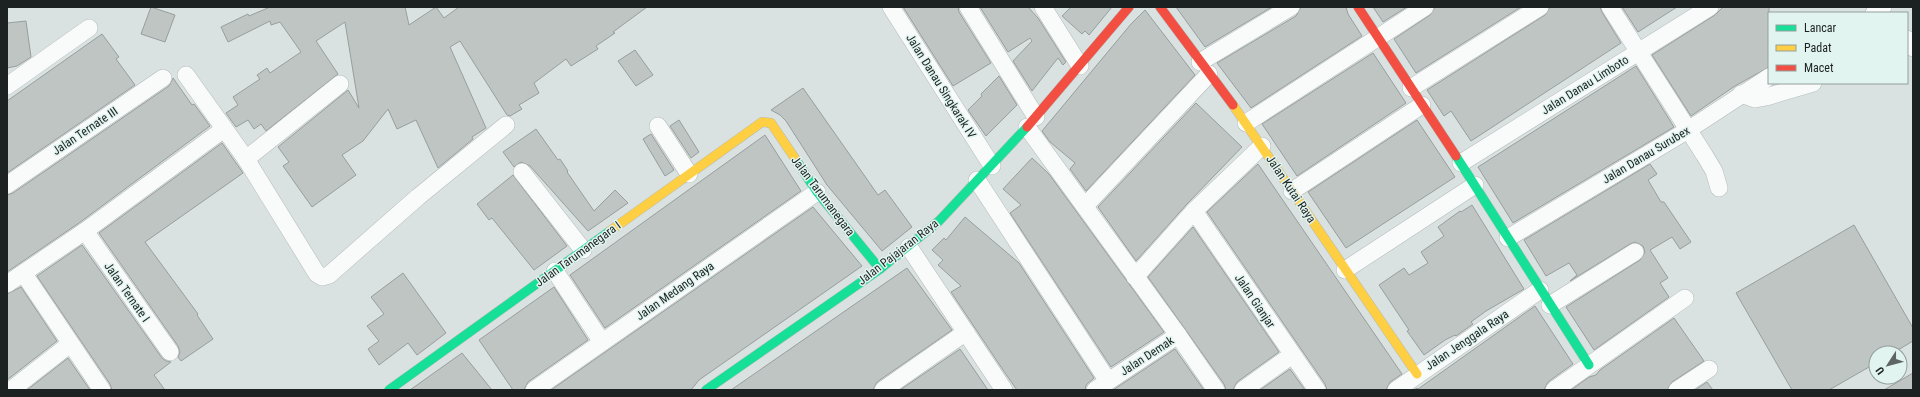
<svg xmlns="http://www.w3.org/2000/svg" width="1920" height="397" font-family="'Roboto Condensed',sans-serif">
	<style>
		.building { fill: #bec5c3; stroke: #989e9d }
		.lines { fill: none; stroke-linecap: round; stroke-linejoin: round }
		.street-casing { stroke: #b4bbba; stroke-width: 18 }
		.fast-casing { stroke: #b4bbba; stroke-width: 10 }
		.slow-casing { stroke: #b4bbba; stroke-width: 10 }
		.jam-casing { stroke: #b4bbba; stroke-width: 10 }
		.street { stroke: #f9fbfa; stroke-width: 17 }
		.fast { stroke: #16e098; stroke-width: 9 }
		.slow { stroke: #ffcf43; stroke-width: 9 }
		.jam { stroke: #f24e42; stroke-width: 9 }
		.labels { text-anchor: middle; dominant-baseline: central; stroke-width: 3; stroke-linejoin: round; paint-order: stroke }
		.street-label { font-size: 12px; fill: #1c2221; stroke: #e2f4ef }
	</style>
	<rect width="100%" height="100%" fill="#d9e2e0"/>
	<g class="building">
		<path d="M151,7L175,15L165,42L141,34Z"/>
		<path d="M270,7H405L409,25L436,7L444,18L459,7H647L613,32L615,33L596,46L598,49L571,66L566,59L534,83L539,93L519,105L522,109L510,116L507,115L460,41L450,47L486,128L472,137L473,139L438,168L416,120L397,129L388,109L363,141L342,155L356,175L312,207L283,166L289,162L278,147L348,90L359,108L345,22L316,41L338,74L266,131L261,124L254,129L248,120L236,127L226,113L238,105L233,97L260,79L257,75L267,68L270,73L301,52L280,22L271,25L270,21L228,42L221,27L248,14L249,16Z"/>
		<path d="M903,7H958L959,12L991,63L953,86Z"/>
		<path d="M980,7H1028L1038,18L1066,62L1063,65L1058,58L1032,91L1013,61L1032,41L1030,38L1008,52Z"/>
		<path d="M1071,7H1112L1089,35L1085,31L1082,34L1062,16Z"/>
		<path d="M1176,7H1272L1205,47Z"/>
		<path d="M1301,7H1346L1348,14L1362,36L1251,108L1217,63L1296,16Z"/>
		<path d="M1373,7H1407L1383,22Z"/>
		<path d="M1435,7H1521L1416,73L1394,39L1430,15Z"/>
		<path d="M1550,7H1600L1602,12L1621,43L1471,141L1451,111L1444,116L1427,90L1545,15Z"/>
		<path d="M1622,7H1677L1638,32Z"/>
		<path d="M1723,7H1769V67L1735,86L1691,116L1652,55L1715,15Z"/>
		<path d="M1145,10L1195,75L1086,191L1070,169L1075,163L1050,142L1042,131L1131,24Z"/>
		<path d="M26,21L31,57L17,66L7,68V23Z"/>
		<path d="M102,34L119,57L116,59L135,85L7,173V101Z"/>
		<path d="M635,50L653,75L636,86L618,61Z"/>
		<path d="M1373,53L1406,103L1297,176L1262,124Z"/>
		<path d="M1636,66L1674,127L1513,223L1478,167Z"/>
		<path d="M999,76L1017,105L986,136L968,110L982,96L981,94Z"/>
		<path d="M173,78L192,105L194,104L210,126L79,223L7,272V195L13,193L169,86Z"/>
		<path d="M803,88L878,195L885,190L912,227L882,251L827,185L786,121L780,115L771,110Z"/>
		<path d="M1196,103L1242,147L1187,204L1136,261L1098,207Z"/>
		<path d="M679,120L699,152L691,158L670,126Z"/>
		<path d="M1417,120L1455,177L1346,248L1308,192Z"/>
		<path d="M536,129L558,160L560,159L568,171L567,172L594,211L615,190L628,203L588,231L530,166L521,162L514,167L503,152Z"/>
		<path d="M651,134L674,170L665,176L643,139Z"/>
		<path d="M765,135L801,191L605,328L570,275Z"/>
		<path d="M222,143L243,173L145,242L198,314L197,315L213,339L181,361L178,357L180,352L178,346L99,233Z"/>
		<path d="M1032,158L1049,174L1164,332L1111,367L1010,213L1021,205L1003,189Z"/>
		<path d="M1258,164L1402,374L1390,382L1386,390H1327L1325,384L1207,212Z"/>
		<path d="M1650,164L1657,174L1648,180L1661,202H1664L1691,242L1680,249L1672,237L1650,250L1668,278L1660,283L1669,297L1594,350L1566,307L1640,260L1645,252L1643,246L1635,242L1630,244L1570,281L1577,275L1569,263L1546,276L1524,240Z"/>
		<path d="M513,175L567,246L534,270L492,218L489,220L477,204Z"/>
		<path d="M1472,205L1524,289L1486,311L1471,322L1473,324L1456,336L1455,335L1445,340L1424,355L1407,331L1409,330L1379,285L1404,268L1409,275L1428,263L1421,252L1444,236L1438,227L1460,211L1461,212Z"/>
		<path d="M813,207L862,266L699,380L691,390H551Z"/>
		<path d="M965,217L1019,263L1094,378L1086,385L1085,390H1017L1003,370L951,292L961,286L938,265L943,260L932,250L944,238L946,240Z"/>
		<path d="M1854,225L1913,328V341L1893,353H1876V363L1829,390H1792L1736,293Z"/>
		<path d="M1193,227L1279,352L1237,382L1233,390H1226L1224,384L1148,277Z"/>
		<path d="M82,245L162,358L166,361L171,362L154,375L165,390H112L110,384L37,276Z"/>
		<path d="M907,268L952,330L877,382L873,390H731Z"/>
		<path d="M403,273L446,333L417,355L408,343L379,365L368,349L379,341L367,326L384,314L371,297Z"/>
		<path d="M21,287L57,341L7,380V294Z"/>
		<path d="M554,287L588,340L528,382L524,390H513L479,340Z"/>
		<path d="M1535,306L1573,364L1548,382L1544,390H1414L1417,388L1418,389Z"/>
		<path d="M1674,318L1704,361L1672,382L1667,390H1571L1589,377L1596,375L1600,370Z"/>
		<path d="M960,349L988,390H900Z"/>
		<path d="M1175,349L1204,390H1113Z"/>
		<path d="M462,353L492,390H410Z"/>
		<path d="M68,358L90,390H27Z"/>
		<path d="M1290,369L1305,390H1260Z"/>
		<path d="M1913,373V390H1884Z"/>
		<path d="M1707,382L1713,390H1695Z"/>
	</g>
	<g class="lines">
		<defs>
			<g id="street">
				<path d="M891,7L992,166"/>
				<path d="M968,7L1036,117"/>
				<path d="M1043,7L1080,66"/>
				<path d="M1610,7L1705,156L1714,171L1719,188"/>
				<path d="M1874,13L1883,7"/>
				<path d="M1907,39L1913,48"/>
				<path d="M1200,62L1291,7"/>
				<path d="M186,75L246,159L340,84"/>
				<path d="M7,86L89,28"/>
				<path d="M1411,88L1540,7"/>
				<path d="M1741,94L1755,99L1766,97L1813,83"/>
				<path d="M1246,123L1425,7"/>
				<path d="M658,126L689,174"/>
				<path d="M1027,127L1178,335L1216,390"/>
				<path d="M246,159L317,274L322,277L329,275L418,197L506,125"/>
				<path d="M1461,163L1710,7"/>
				<path d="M522,172L583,250"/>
				<path d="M977,180L1108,381"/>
				<path d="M7,185L163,78"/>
				<path d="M1292,191L1422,105"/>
				<path d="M1085,206L1209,74"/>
				<path d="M1194,211L1317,390"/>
				<path d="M85,231L170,352"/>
				<path d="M1508,238L1688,130L1769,77"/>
				<path d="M909,247L1004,390"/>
				<path d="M1345,270L1475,185"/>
				<path d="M555,271L602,342"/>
				<path d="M24,274L102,390"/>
				<path d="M1135,277L1194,211L1262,146"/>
				<path d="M7,284L85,231L224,129"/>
				<path d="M1550,305L1635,252"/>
				<path d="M11,390L70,344"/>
				<path d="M534,390L817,192"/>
				<path d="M883,390L966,332"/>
				<path d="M1095,390L1178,335"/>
				<path d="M1243,390L1292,355"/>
				<path d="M1396,390L1540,290"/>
				<path d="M1554,390L1685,298"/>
				<path d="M1677,390L1709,369"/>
			</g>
			<g id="fast">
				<path d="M1456,156L1589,365"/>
				<path d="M796,160L817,192L880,269"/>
				<path d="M389,390L610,231"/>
				<path d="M706,390L880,269L939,221L1027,127"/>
			</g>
			<g id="slow">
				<path d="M1233,105L1417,374"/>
				<path d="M610,231L762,122L771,123L796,160"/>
			</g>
			<g id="jam">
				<path d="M1160,7L1233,105"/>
				<path d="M1358,7L1456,156"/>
				<path d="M1027,127L1129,7"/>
			</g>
		</defs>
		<use href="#street" class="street-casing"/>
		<use href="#fast" class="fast-casing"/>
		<use href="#slow" class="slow-casing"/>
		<use href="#jam" class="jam-casing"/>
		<use href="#street" class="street"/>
		<use href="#fast" class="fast"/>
		<use href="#slow" class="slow"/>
		<use href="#jam" class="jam"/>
	</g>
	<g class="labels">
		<g class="street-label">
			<text transform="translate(1585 85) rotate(-32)">Jalan Danau Limboto</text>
			<text transform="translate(941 86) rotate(58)">Jalan Danau Singkarak IV</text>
			<text transform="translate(85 131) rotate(-34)">Jalan Ternate III</text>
			<text transform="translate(1646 155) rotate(-31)">Jalan Danau Surubex</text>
			<text transform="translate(1291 189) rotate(56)">Jalan Kutai Raya</text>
			<text transform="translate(823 196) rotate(53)">Jalan Tarumanegara</text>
			<text transform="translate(898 252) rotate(-38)">Jalan Pajajaran Raya</text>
			<text transform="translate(578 254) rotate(-36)">Jalan Tarumanegara I</text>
			<text transform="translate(675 291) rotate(-35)">Jalan Medang Raya</text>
			<text transform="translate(127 292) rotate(55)">Jalan Ternate I</text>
			<text transform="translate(1255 301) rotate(56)">Jalan Gianjar</text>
			<text transform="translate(1467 340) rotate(-34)">Jalan Jenggala Raya</text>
			<text transform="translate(1147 356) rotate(-33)">Jalan Demak</text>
		</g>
	</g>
	<rect width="1920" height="397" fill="none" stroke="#1c2221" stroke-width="16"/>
	<rect x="1768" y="12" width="140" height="72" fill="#e2f4ef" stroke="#93a09d"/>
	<rect x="1776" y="25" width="20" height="6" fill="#16e098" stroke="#93a09d"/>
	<text x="1804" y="32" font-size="12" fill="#1c2221">Lancar</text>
	<rect x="1776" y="45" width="20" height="6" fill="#ffcf43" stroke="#93a09d"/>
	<text x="1804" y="52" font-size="12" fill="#1c2221">Padat</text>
	<rect x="1776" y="65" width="20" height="6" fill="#f24e42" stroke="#93a09d"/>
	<text x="1804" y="72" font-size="12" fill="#1c2221">Macet</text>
	<g transform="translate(1888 365) rotate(234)"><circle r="19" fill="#e2f4ef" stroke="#93a09d"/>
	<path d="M0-3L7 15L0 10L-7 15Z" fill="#5e6564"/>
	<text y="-6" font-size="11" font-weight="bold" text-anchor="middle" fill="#1c2221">U</text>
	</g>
</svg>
